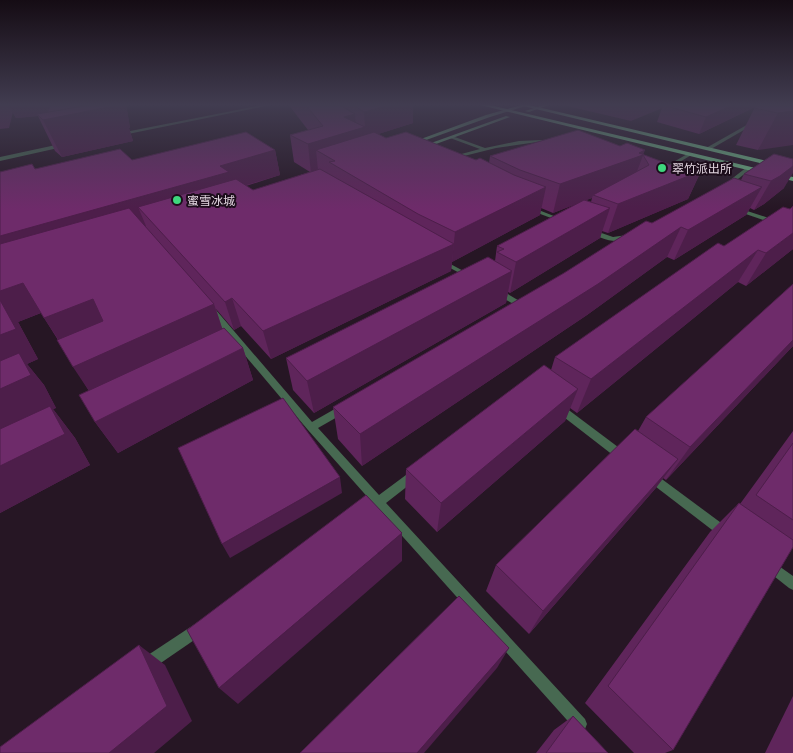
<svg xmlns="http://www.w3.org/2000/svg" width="793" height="753" font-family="'Noto Sans','Noto Sans SC',sans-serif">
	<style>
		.green { fill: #562352 }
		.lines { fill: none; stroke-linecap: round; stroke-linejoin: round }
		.service { fill: #476951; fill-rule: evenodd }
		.minor { fill: #476951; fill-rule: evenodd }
		.secondary { fill: #5d966e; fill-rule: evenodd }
		.primary { fill: #6db884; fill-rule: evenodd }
		.wall { fill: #5f255b; fill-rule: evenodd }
		.shaded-wall { fill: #4d1e4a }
		.building { fill: #6e2b6a; stroke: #4d1e4a }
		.poi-dot { fill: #3ed77d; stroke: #1c0d1b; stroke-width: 2 }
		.labels { text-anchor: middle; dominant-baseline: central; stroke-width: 4; stroke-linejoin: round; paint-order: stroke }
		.far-poi-label { font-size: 12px; fill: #e2d6e0; stroke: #1c0d1b; text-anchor: start }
	</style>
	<rect width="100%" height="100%" fill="#261624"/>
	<g class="green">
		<path d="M15,104L9,128L0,129V105Z"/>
		<path d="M559,104H672L631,121Z"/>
	</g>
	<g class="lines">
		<g class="service">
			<path d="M452,136L485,148L519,141L542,140L544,141L496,148L452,159L450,158V157L480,149L450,138V137Z"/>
			<path d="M689,153L693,154L663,172L658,171Z"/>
			<path d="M747,167L752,168L729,186H725V184Z"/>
			<path d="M527,207H531L564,220L559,221L527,209Z"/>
			<path d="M734,208H738L793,226V230L734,210Z"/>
			<path d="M590,229L613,237L627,235L630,237C616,246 601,238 588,232V230Z"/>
			<path d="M441,259L471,275L472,276L469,278L467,277L439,262V260Z"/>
			<path d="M495,290H501L528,306L524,308H521L495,294Z"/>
			<path d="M210,310H216L312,422L340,406H346L348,409L346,412L318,428L379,495L410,472L414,470L418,472L419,475L418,478L386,503L585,719L587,724L585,729L580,731L575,729L378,509L367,516L363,515L361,511L363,507L371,501L308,430L210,314L209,312Z"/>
			<path d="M559,404L562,405L626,453L627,456L626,459L622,460L618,459L556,411L554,408L556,405Z"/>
			<path d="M651,472L655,474L728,528L730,532L728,536L724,537L720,536L647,480L646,477L647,474Z"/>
			<path d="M769,559L793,576V590L789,588L765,569L763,565L765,561Z"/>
			<path d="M198,622L203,624L205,629L203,634L152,669L147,671L142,669L140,664L142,659Z"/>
		</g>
		<g class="minor">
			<path d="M267,104H276L118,136L115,134Z"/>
			<path d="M752,122L756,123L711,149L706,148Z"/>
			<path d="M65,143L67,144V146L0,161V157Z"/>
		</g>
		<g class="secondary">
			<path d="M525,104H532L490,117L415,144L410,143L486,115Z"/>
			<path d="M546,104H552L529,112L525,111Z"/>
			<path d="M506,116L510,117L425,148L420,147Z"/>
		</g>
		<g class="primary">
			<path d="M476,104H486L793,177V181Z"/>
			<path d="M515,104H525L793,167V171Z"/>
		</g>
	</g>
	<g class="wall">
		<path d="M8,104H126L130,128H129L133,141L62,157L55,151L38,116L16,118Z"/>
		<path d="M288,104H413V123L378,134L386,138L489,163L490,156L620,146L671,165L701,171L688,199L608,233L602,231L600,238L510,293L508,292L506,303L314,413L293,390L286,358L495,261L497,246L576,204L553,213L541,208L540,215L452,262L451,271L271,359L241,326L234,330L216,309L222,328L243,348L253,380L118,453L95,422L89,391L58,340L41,313L18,322L38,359L27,364L44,385L56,408L53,409L75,438L90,465L0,513V172L132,160L275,150L280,175L246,186L253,190L310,172L294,162L290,135L308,130ZM592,198L591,202L586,200Z"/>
		<path d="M793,104L758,150L736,145L755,107L699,134L657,122L663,105Z"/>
		<path d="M774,154L784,188L764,204L754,210L750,208L746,215L674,260L667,257L587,315L362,466L338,439L333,407L652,223L741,180L744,174Z"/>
		<path d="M793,206V249L746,286L738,282L577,413L570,408L565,421L437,532L405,499L406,469L551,370L555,357L724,246L790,209Z"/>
		<path d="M793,284V346L666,480L663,478L655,489L529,634L486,591L496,565L638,431L646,417Z"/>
		<path d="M793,431V547L673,750L665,753H634L585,703L710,532L739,503L740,504Z"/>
		<path d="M793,696V753H765Z"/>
		<path d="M573,716L608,753H536L554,730Z"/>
	</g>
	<g class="shaded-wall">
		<path d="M8,104H126L130,128H129L133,141L62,157L43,120L37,114L38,116L16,118Z"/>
		<path d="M392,104H413V123L366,138L335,161L316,150L318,170L311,173L308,144L344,117L355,114L356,129L365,127L364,112Z"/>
		<path d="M735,104H761L699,134L706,117Z"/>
		<path d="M793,111V145L758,150L778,113Z"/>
		<path d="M275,150L280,175L233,189L138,207L146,226L0,270V236L220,166Z"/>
		<path d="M645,150L633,182L593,195L592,198L553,213L560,184Z"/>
		<path d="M793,166V173L784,188L764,204L754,210L771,181Z"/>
		<path d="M701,171L688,199L608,233L618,204Z"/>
		<path d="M546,187L540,215L452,262L455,232Z"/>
		<path d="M762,187L746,215L674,260L688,230Z"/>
		<path d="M610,208L600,238L510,293L516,262Z"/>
		<path d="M681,227L667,257L587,315L362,466L360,434Z"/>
		<path d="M793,233V249L746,286L766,253Z"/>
		<path d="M454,244L451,271L271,359L263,331Z"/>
		<path d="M758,250L738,282L577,413L591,379Z"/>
		<path d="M512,271L506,303L314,413L307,381Z"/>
		<path d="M23,283L43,312L18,322L38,359L27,364L44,385L56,408L53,409L75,438L90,465L0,513V291Z"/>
		<path d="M232,298L241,326L234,330L225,302Z"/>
		<path d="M93,299L110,329L64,348L44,318Z"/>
		<path d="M214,304L224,334L93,397L73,367Z"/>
		<path d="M793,340V346L666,480L690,447Z"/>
		<path d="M243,348L253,380L118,453L95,422Z"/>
		<path d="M578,389L565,421L437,532L441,503Z"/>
		<path d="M678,459L655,489L529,634L543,611Z"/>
		<path d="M340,477L342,493L230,558L222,544Z"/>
		<path d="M402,533V561L238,704L219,688Z"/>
		<path d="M139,645L165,665L192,721L154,753H109Z"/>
		<path d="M509,648L497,668L424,753H417Z"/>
	</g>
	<g class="building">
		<path d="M45,104H77V107L47,113L51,104L45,105Z"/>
		<path d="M84,104H96L84,106Z"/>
		<path d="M96,104H119V105L43,120L37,114Z"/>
		<path d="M120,104H122L123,108H121Z"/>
		<path d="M305,104H338L355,114L344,117L365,127L308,144L290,135L323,126Z"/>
		<path d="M352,104H392L364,112Z"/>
		<path d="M667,104H735L706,117L663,105Z"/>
		<path d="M758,104H793V111L778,113L754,108Z"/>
		<path d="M578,130L620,146L627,143L645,150L639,153L671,165L678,163L701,171L618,204L593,195L649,165L643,155L560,184L520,170L490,156Z"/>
		<path d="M246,132L275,150L220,166L229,172L0,236V172L32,164L35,169L120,149L132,160Z"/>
		<path d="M374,132L386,138L406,132L476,160L480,158L514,175L546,187L455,232L418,214L329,162L335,161L316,150Z"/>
		<path d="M774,154L793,159V166L780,176L771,181L744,174Z"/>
		<path d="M320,169L454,244L263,331L232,298L225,302L138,207L236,179L253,190Z"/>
		<path d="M734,178L762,187L688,230L681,227L598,284L360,434L333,407L564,273L646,221L652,223Z"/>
		<path d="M584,200L610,208L516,262L497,252L504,249L497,246Z"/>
		<path d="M793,206V233L766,253L758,250L591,379L555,357L718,243L724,246L783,207L790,209Z"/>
		<path d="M129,208L214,304L73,367L57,340L103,321L93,299L44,318L23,283L0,291V244Z"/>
		<path d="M488,257L512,271L307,381L286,358Z"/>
		<path d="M793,284V340L690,447L646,417Z"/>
		<path d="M0,300L16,329L0,335Z"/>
		<path d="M224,328L243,348L95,422L79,395Z"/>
		<path d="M19,353L31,375L0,389V361Z"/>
		<path d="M544,365L578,389L441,503L406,469Z"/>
		<path d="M283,398L340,477L222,544L178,448Z"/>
		<path d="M50,406L65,434L0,466V429Z"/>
		<path d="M635,429L678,459L543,611L496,565Z"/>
		<path d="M793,443V520L756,495Z"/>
		<path d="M366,495L402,533L219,688L187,630Z"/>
		<path d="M739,503L793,540V547L673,750L608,686Z"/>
		<path d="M459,596L509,648L417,753H300Z"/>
		<path d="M139,645L167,706L109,753H0V747Z"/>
		<path d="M573,716L608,753H546Z"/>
	</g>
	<linearGradient id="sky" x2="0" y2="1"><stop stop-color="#150c14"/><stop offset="0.5" stop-color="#413c50"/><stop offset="1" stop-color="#413c50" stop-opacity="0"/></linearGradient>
	<rect width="793" height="209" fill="url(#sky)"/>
	<g class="poi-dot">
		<circle cx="662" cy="168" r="5"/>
		<circle cx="177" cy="200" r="5"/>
	</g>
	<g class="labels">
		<g class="far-poi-label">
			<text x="672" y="168">翠竹派出所</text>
			<text x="187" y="200">蜜雪冰城</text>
		</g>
	</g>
</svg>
